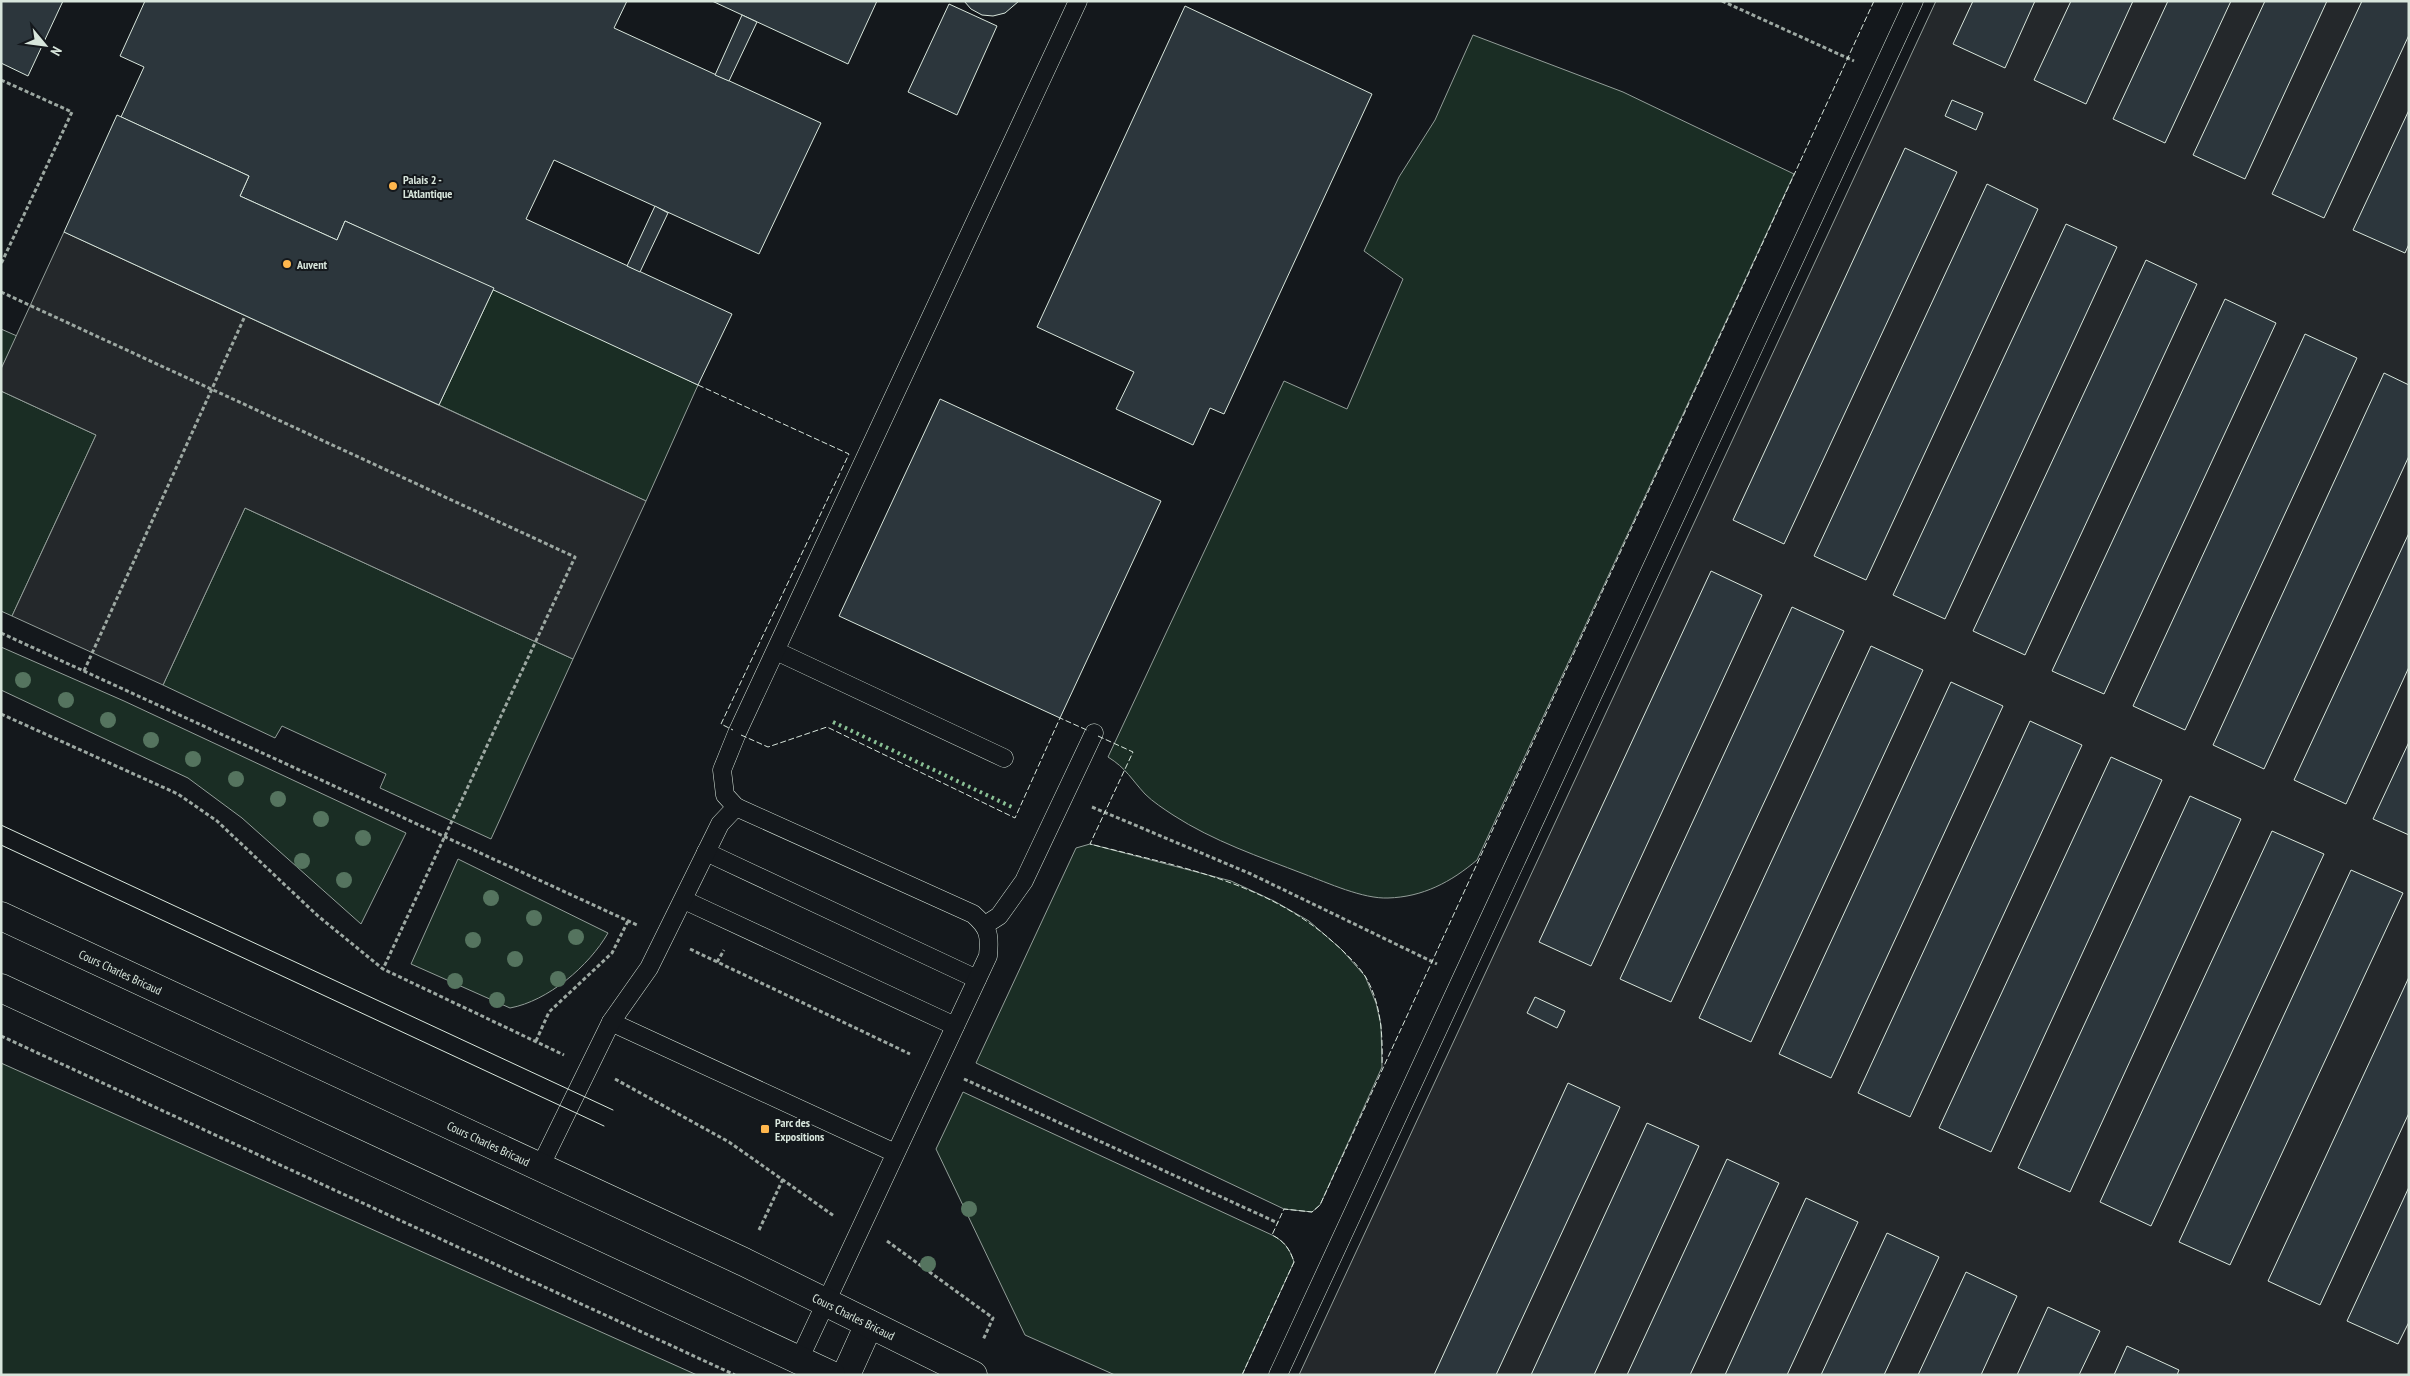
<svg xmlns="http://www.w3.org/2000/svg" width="2410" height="1376" font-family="'PT Sans Narrow',sans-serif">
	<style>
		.green { fill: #1a2d24; stroke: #939e99 }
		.parking { fill: #24282b; stroke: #939e99 }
		.building { fill: #2c363c; stroke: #d8e6dc }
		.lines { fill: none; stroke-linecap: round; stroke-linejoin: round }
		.lane-casing { stroke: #d8e6dc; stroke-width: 19 }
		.street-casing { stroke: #d8e6dc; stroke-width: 29 }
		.secondary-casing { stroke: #d8e6dc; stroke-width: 29 }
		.path { stroke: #9da8a2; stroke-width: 3; stroke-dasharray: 4 2.5; stroke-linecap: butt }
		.lane { stroke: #14181c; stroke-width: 18 }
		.street { stroke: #14181c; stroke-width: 28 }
		.secondary { stroke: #14181c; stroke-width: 28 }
		.tram { stroke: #d8e6dc; stroke-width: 1 }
		.hedge { stroke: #8ac095; stroke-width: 4; stroke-dasharray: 2.5 4; stroke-linecap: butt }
		.fence { stroke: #d8e6dc; stroke-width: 1; stroke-dasharray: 6 2.5; stroke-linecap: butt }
		.tree { fill: #55745f }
		.poi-dot { fill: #ffb74d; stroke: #14181c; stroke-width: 2 }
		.labels { text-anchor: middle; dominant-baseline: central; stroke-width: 4; stroke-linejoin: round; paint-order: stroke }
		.poi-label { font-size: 12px; font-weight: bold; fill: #d8e6dc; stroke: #14181c; text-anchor: start }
		.street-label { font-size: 12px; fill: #d8e6dc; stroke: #14181c }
	</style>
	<rect width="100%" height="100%" fill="#14181c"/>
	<g class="green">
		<path d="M1473,35L1623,92L1794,174L1477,860C1451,882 1423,897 1388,898C1363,899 1328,883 1304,874C1260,857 1213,841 1173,815C1164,809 1153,802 1145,794C1132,780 1126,768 1108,757L1284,381L1347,409L1403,279L1364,251L1399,177L1435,120Z"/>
		<path d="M494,288L698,385L646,501L439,405Z"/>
		<path d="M1,329L17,336L1,369Z"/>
		<path d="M1,391L96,435L12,616L1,611Z"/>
		<path d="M245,508L573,659L491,839L380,788L386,774L282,726L275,738L163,685Z"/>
		<path d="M1,647L124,701L406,833L361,924L242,818L188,778L1,690Z"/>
		<path d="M1090,844L1231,881L1274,901L1309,921L1341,949L1365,976L1376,1003L1381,1025L1382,1067L1320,1205L1312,1212L1284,1209L976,1063L1076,848Z"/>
		<path d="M458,859L608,933C589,966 548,1001 510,1008L411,964Z"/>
		<path d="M1,1063L697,1375H1Z"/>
		<path d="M963,1092L1272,1235C1284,1241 1290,1249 1294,1262L1242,1375H1115L1025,1335L936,1149Z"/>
	</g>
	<g class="parking">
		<path d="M1936,1H2409V1375H1299Z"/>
		<path d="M64,232L646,501L573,659L245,508L163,685L12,616L96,435L1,391V369Z"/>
	</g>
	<g class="building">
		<path d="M1,1H63L28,76L1,63Z"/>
		<path d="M145,1H627L614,28L821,123L759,254L554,160L526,219L732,314L698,385L345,221L337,240L240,196L249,176L121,117L144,67L120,56Z"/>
		<path d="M712,1H877L848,64Z"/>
		<path d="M964,1H1019L1005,13L993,16L982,15L971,9Z"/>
		<path d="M1973,1H2035L2005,68L1953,44Z"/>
		<path d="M2071,1H2133L2086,104L2034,80Z"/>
		<path d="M2168,1H2231L2165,143L2113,119Z"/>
		<path d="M2265,1H2327L2245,179L2193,155Z"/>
		<path d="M2362,1H2409V35L2324,218L2272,194Z"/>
		<path d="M949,4L997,26L957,115L908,92Z"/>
		<path d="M1185,6L1372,94L1224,414L1210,408L1193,445L1116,409L1134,372L1037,327Z"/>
		<path d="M742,15L757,22L729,81L715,75Z"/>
		<path d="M1952,100L1983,113L1976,130L1945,116Z"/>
		<path d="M2409,110V244L2405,253L2353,230Z"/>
		<path d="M117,115L249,176L240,196L337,240L345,221L494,288L439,405L64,232Z"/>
		<path d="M1905,148L1957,172L1784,544L1733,520Z"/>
		<path d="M1987,184L2038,209L1866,580L1814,556Z"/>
		<path d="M655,206L668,213L640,272L627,266Z"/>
		<path d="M2066,224L2117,247L1945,619L1893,595Z"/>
		<path d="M2146,260L2197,284L2025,655L1973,631Z"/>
		<path d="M2225,299L2276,323L2104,694L2052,671Z"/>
		<path d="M2305,334L2357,358L2185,730L2133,706Z"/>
		<path d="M2384,373L2409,385V456L2264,769L2213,745Z"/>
		<path d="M940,399L1161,501L1060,718L839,616Z"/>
		<path d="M2409,533V667L2346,804L2294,780Z"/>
		<path d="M1711,571L1762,595L1591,966L1539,942Z"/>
		<path d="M1792,607L1844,631L1671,1002L1620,979Z"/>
		<path d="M1871,646L1923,670L1751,1042L1699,1018Z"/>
		<path d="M1951,682L2003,706L1831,1078L1779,1054Z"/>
		<path d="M2030,721L2082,745L1910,1117L1858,1093Z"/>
		<path d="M2409,742V835L2373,819Z"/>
		<path d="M2111,757L2162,780L1991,1152L1939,1128Z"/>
		<path d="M2190,796L2241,819L2070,1192L2018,1168Z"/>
		<path d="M2272,831L2324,854L2151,1226L2100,1202Z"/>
		<path d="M2351,870L2403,893L2230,1265L2179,1242Z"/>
		<path d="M2409,977V1113L2320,1305L2268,1281Z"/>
		<path d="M1535,997L1565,1011L1557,1028L1527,1013Z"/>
		<path d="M1568,1083L1620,1107L1496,1375H1434Z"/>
		<path d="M1647,1123L1699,1146L1594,1375H1531Z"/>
		<path d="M1727,1159L1779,1183L1690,1375H1627Z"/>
		<path d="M2409,1187V1322L2398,1344L2347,1321Z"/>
		<path d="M1806,1198L1858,1222L1787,1375H1725Z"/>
		<path d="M1887,1233L1939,1257L1884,1375H1821Z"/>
		<path d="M1966,1272L2017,1296L1981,1375H1918Z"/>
		<path d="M2048,1307L2100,1331L2079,1375H2017Z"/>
		<path d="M2127,1346L2179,1370L2177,1375H2114Z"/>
	</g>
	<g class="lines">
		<defs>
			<g id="lane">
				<path d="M776,651L1004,758"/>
				<path d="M736,807L725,795L722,770L737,733L1078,1"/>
				<path d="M706,852L977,979"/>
				<path d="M684,900L955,1026"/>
				<path d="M985,925L999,916L1024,881L1094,733"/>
				<path d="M611,1022L895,1153"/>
				<path d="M540,1167L611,1022L649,968L720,824L736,807L973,914C989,928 990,935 988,956L799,1360"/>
				<path d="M1278,1375L1914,1"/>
			</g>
			<path id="street" d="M846,1375L869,1324"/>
			<g id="secondary">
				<path id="s1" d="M1,916L744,1262L973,1375"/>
				<path d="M1,988L831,1375"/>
			</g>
		</defs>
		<use href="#lane" class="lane-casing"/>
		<use href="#street" class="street-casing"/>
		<use href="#secondary" class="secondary-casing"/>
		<g class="path">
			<path d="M1722,1L1854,61"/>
			<path d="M1,80L72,112L1,264"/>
			<path d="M1,292L575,557L383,969"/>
			<path d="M1,633L637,925"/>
			<path d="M84,671L245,316"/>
			<path d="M1,714L178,794L217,821L318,916L383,969L564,1055"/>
			<path d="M1092,807L1251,874L1437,964"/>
			<path d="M690,949L910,1054"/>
			<path d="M717,962L724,950"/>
			<path d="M1,1036L735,1375"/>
			<path d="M536,1041L549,1012L612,953L628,921"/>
			<path d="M615,1079L729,1142L834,1216"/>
			<path d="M964,1079L1278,1223"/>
			<path d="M759,1230L783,1179"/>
			<path d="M887,1241L993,1318L983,1340"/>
		</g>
		<use href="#lane" class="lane"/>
		<use href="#street" class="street"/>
		<use href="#secondary" class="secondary"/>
		<g class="tram">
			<path d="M1,825L613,1110"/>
			<path d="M1,845L604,1126"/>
		</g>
		<path class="hedge" d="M833,722L1014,808"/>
		<g class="fence">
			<path d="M698,385L849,454L721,724L733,730"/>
			<path d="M741,735L768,747L827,727L1015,818L1060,718L1089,731"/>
			<path d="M1098,736L1133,752L1090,844C1172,865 1258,880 1325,935C1339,947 1355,961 1365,976C1381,1002 1383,1035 1382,1065"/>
			<path d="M1242,1375L1294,1262C1290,1249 1284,1241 1272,1235L1284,1209L1312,1212L1320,1205L1874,1"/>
		</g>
	</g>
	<g class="tree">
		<circle cx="23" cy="680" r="8"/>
		<circle cx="66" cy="700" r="8"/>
		<circle cx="108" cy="720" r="8"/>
		<circle cx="151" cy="740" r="8"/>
		<circle cx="193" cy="759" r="8"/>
		<circle cx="236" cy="779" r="8"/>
		<circle cx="278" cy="799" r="8"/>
		<circle cx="321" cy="819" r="8"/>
		<circle cx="363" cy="838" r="8"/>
		<circle cx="302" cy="861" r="8"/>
		<circle cx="344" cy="880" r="8"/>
		<circle cx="491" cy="898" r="8"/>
		<circle cx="534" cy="918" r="8"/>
		<circle cx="576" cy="937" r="8"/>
		<circle cx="473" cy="940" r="8"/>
		<circle cx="515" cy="959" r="8"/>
		<circle cx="558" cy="979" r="8"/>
		<circle cx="455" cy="981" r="8"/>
		<circle cx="497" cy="1000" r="8"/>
		<circle cx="969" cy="1209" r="8"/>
		<circle cx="928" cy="1264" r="8"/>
	</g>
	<g class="poi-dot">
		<circle cx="393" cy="186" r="5"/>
		<circle cx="287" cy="264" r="5"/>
		<rect x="760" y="1124" width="10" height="10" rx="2.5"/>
	</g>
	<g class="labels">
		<g class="poi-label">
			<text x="403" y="179">Palais 2 -<tspan x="403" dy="14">L'Atlantique</tspan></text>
			<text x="297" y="264">Auvent</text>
			<text x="775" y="1122">Parc des<tspan x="775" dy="14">Expositions</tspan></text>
		</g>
		<g class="street-label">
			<text stroke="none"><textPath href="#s1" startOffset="132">Cours Charles Bricaud</textPath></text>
			<text stroke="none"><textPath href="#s1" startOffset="538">Cours Charles Bricaud</textPath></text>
			<text stroke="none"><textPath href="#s1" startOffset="942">Cours Charles Bricaud</textPath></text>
		</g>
	</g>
	<rect width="2410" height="1376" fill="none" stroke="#d8e6dc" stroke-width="5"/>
	<g transform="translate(45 45) rotate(119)" stroke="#14181c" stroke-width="4" paint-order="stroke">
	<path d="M0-4L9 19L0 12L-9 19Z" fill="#d8e6dc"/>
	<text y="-8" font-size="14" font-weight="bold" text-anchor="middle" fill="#d8e6dc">N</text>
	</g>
</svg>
